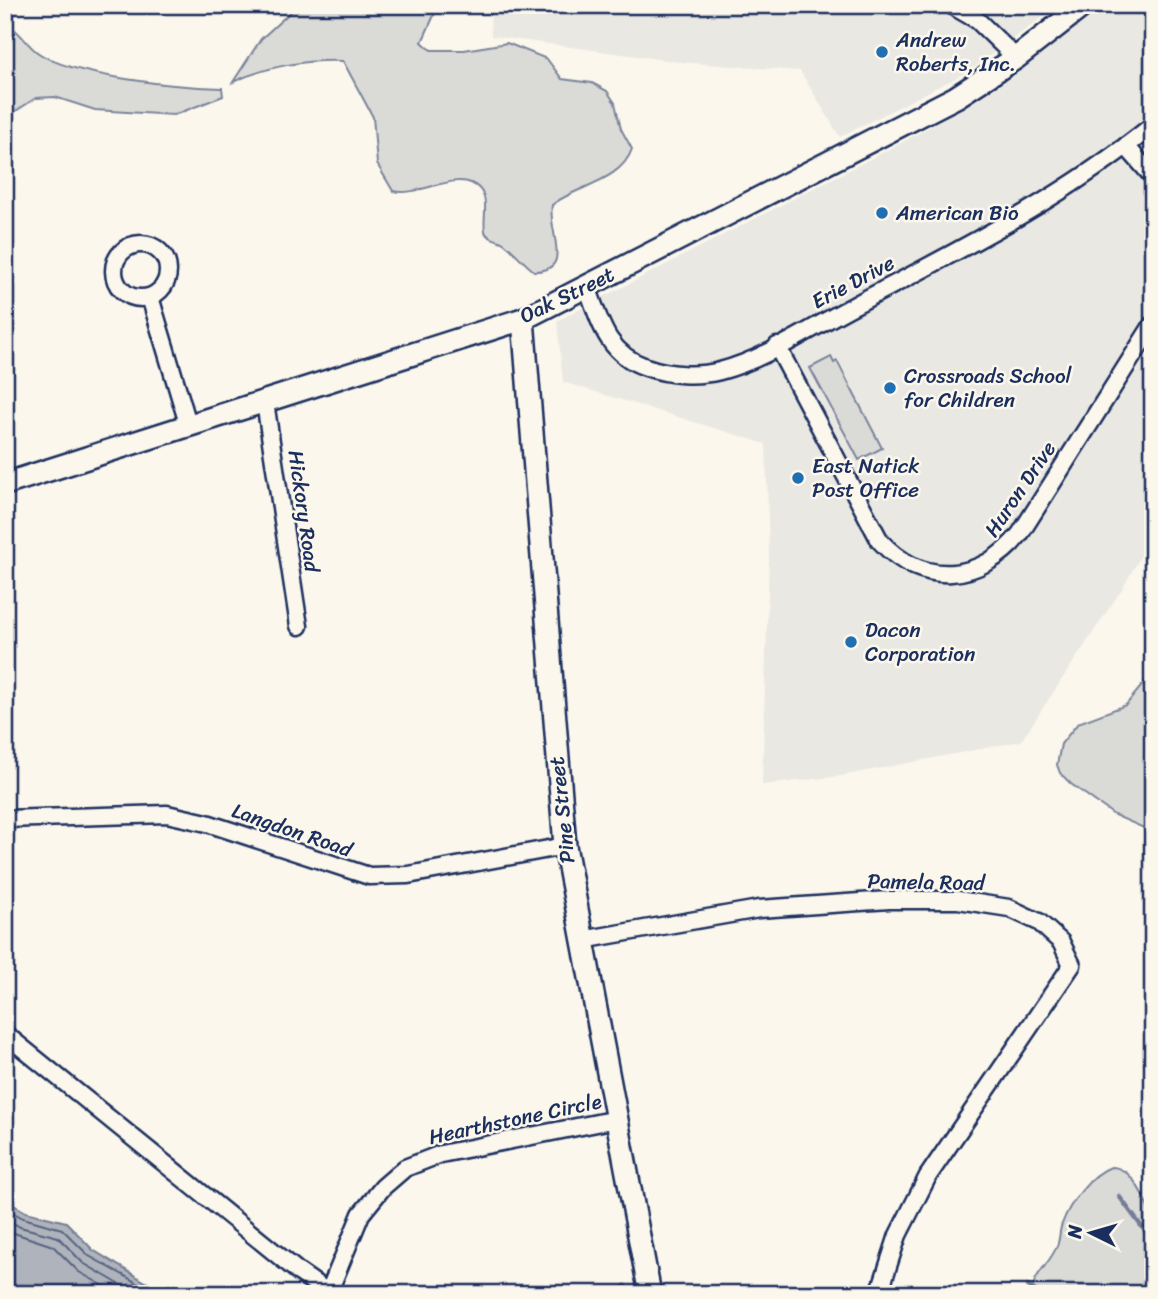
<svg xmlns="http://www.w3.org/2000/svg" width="1158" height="1299" font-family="Sriracha,sans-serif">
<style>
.built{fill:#eae8e2}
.green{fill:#dadad7;stroke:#7a849a;stroke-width:2}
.water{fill:#afb3bb;stroke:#747e96;stroke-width:2}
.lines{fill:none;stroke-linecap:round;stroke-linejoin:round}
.shore{stroke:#566483;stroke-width:2}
.stream{stroke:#747e96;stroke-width:4.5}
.minor-casing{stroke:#1b2f5e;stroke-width:21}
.major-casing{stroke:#1b2f5e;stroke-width:26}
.minor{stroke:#fbf7ec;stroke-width:16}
.major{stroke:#fbf7ec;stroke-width:21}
.poi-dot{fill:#1f6fb2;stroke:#fbf7ec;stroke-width:2.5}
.labels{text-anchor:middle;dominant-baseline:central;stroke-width:5;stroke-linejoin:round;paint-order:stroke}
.poi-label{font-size:21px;fill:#1b2f5e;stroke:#fbf7ec;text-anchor:start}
.street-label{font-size:21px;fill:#1b2f5e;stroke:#fbf7ec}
</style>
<rect width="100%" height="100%" fill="#fbf7ec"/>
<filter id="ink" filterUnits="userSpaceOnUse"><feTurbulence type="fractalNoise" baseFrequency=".0143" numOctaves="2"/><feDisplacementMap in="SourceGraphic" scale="14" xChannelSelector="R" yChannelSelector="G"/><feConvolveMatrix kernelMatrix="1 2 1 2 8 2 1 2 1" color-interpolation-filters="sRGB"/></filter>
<g filter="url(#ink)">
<g class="built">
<path d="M490 5H1059L969 71 840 137 800 71 680 62 491 36Z"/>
<path d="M1102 5H1153V535L1122 589 1021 741 841 776 762 785 769 557 766 444 563 382 557 321 901 143 982 97 1025 68Z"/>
</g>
<g class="green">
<path d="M298 5H434L435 13 422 42 431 50H464L507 43 547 59 562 79 592 83 607 91 615 103 621 129 632 149C621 182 575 186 552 205 547 231 575 271 534 271 522 262 514 250 502 242 496 239 486 238 485 231 482 214 493 193 471 183 451 174 417 197 393 191L377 164 373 117 343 61C307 59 265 67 233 82L261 39Z"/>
<path d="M5 24C20 30 25 43 37 52 71 77 179 87 222 88L223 96 174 115 95 110 55 97 36 98 5 118Z"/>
<path d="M831 357 834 363 837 361 882 448 859 460 810 368Z"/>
<path d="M1153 672V832L1114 815 1071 784 1060 773 1057 765 1061 744 1078 723 1126 705Z"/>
<path d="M1111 1167C1133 1167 1145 1199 1152 1218 1157 1230 1153 1278 1153 1294H1031C1033 1274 1050 1264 1057 1246 1060 1239 1059 1231 1062 1224 1069 1204 1091 1174 1111 1167Z"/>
</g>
<path class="water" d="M5 1200 26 1212 66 1222 93 1250 165 1294 5 1292Z"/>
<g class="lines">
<g class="shore">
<path d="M5 1208 23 1218 62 1229 89 1256 134 1281 150 1294"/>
<path d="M5 1218 20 1227 58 1237 83 1263 136 1294"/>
<path d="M5 1230 53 1246 79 1272 118 1294"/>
</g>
<g class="stream">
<path d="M1119 1196 1153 1242"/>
<path d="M1028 1286 1040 1294"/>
<path d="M614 1294 625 1286"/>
</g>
<defs>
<g id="minor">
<path d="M951 5 977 20 1016 58"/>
<path d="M1126 146 1153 177"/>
<circle cx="141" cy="271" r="27"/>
<path d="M587 286C600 322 607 354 646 367 669 375 696 377 720 371 766 359 811 328 853 306 959 250 1059 201 1153 125"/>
<path d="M150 297 189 427"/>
<path d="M777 346 880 541C923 588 981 582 1020 534L1153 324"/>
<path d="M265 402 299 626"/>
<path d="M5 819 167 814 207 823 369 876 408 875 565 846"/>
<path d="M582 940 759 909 889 900H958L1009 908 1039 922 1061 942 1072 965 928 1176 898 1235 879 1294"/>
<path d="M5 1034 300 1273 329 1293"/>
<path d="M328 1294 361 1214 383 1187 405 1168 441 1154 617 1119"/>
</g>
<g id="major">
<path d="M523 319 565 846 650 1294"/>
<path d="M5 484 523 319 956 97 1016 58 1084 5"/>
</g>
</defs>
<use href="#minor" class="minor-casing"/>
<use href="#major" class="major-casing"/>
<use href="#minor" class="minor"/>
<use href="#major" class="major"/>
</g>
</g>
<g class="poi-dot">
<circle cx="882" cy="52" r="7"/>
<circle cx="882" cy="213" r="7"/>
<circle cx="890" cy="388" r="7"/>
<circle cx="798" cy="478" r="7"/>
<circle cx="851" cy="642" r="7"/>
</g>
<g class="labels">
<g class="poi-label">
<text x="896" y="40">Andrew<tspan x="896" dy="24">Roberts, Inc.</tspan></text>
<text x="896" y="213">American Bio</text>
<text x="904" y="376">Crossroads School<tspan x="904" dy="24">for Children</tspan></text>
<text x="812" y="466">East Natick<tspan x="812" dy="24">Post Office</tspan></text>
<text x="865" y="630">Dacon<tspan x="865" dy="24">Corporation</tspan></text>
</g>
<g class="street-label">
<text transform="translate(853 282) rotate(-28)">Erie Drive</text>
<text transform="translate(567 295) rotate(-26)">Oak Street</text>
<text transform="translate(1020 489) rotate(-56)">Huron Drive</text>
<text transform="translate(304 511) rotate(82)">Hickory Road</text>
<text transform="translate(562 810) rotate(-96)">Pine Street</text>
<text transform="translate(292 830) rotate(19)">Langdon Road</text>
<text transform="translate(926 882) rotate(1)">Pamela Road</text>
<text transform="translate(515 1119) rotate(-12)">Hearthstone Circle</text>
</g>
</g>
<rect width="1158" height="1299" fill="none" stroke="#fbf7ec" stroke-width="28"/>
<rect x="14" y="14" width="1130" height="1271" fill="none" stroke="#1b2f5e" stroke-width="2.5" filter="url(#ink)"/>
<g transform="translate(1091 1233) rotate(275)" stroke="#fbf7ec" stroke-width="5" paint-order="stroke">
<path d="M0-5L12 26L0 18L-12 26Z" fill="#1b2f5e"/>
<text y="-10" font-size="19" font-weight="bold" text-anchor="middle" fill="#1b2f5e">N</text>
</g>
</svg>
